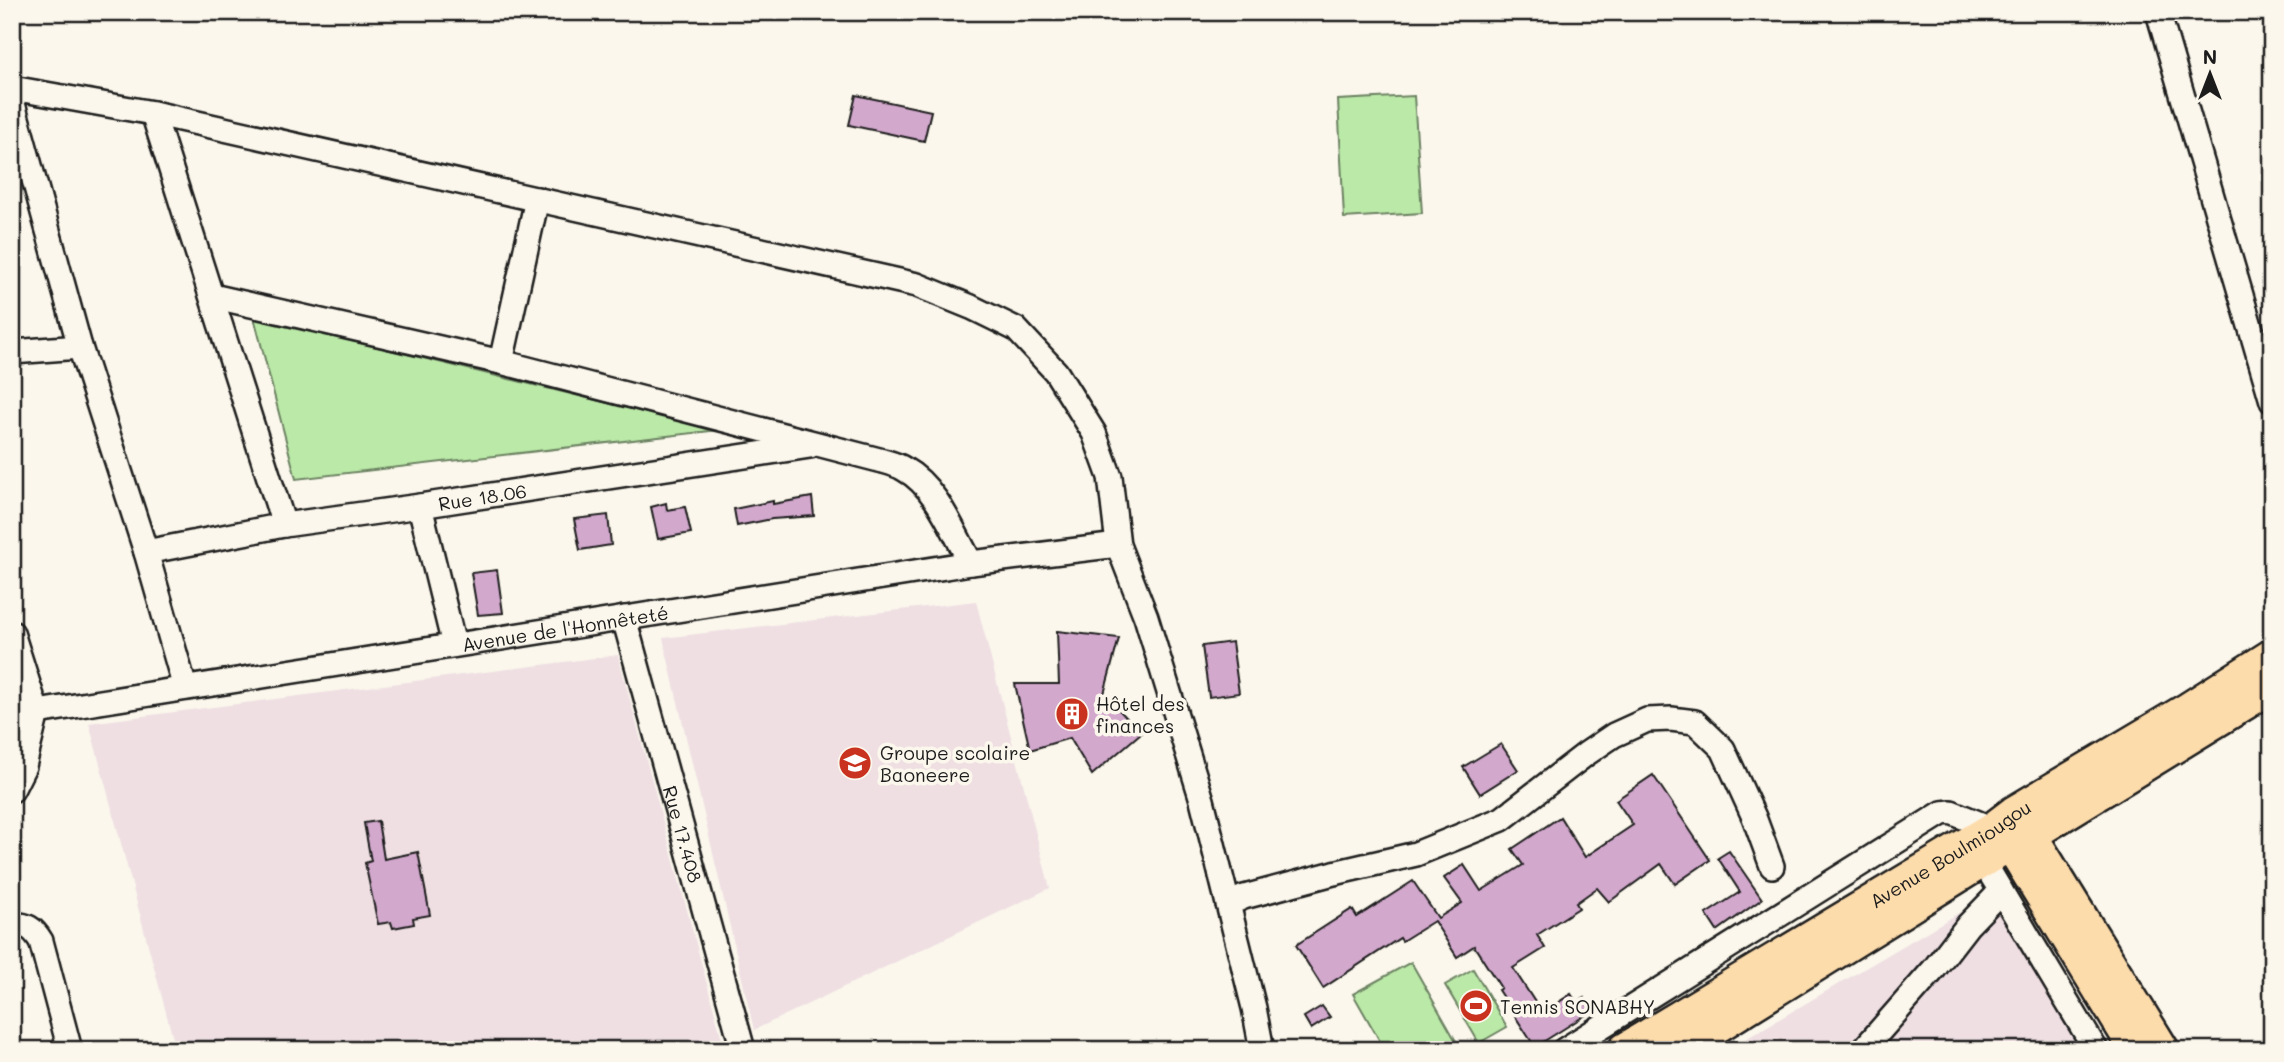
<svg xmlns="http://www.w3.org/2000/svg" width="2284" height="1062" font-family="Mali,sans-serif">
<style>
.built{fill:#efdfe3}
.green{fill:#bbe9a8;stroke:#6c8262;stroke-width:2}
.building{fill:#d2a8cd;stroke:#1c1c1c;stroke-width:2}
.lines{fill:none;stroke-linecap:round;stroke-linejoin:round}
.minor-casing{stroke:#1c1c1c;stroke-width:28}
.major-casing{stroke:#1c1c1c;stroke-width:35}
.highway-casing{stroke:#1c1c1c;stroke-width:38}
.minor{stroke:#fbf7ec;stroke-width:23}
.major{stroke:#fddcac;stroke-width:30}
.highway{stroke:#fddcac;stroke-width:33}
.labels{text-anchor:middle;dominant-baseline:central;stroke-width:7;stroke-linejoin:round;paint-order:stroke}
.street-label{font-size:19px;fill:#1c1c1c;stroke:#fbf7ec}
.poi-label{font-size:19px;fill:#1c1c1c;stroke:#fbf7ec;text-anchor:start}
</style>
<rect width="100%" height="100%" fill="#fbf7ec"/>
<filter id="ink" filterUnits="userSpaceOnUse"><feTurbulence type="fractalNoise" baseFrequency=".0143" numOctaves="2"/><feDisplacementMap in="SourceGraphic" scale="14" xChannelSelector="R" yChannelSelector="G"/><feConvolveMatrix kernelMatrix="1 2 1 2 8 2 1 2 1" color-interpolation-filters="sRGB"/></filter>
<g filter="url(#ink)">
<g class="built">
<path d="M976 601 1050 888 754 1030 663 638Z"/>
<path d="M618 655 725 1050H176L89 723Z"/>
<path d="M1989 895 2083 1050H1727Z"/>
</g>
<g class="green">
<path d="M1414 96 1422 213 1344 218 1338 100Z"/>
<path d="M254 317 719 430 296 479Z"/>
<path d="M1411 962 1461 1050H1385L1353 994Z"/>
<path d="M1473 969 1507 1027 1479 1043 1445 985Z"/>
</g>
<g class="building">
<path d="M856 95 931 111 924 141 849 125Z"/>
<path d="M812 497 814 516 772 519 737 526 734 509 773 501V504Z"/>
<path d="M666 503 667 510 685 507 691 533 658 539 651 507Z"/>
<path d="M608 515 611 545 580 550 574 519Z"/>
<path d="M497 570 503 613 478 615 471 573Z"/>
<path d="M1057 631 1119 638 1104 694 1141 733 1092 775 1070 738 1030 750 1015 684H1059Z"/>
<path d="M1232 642 1239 693 1209 697 1202 646Z"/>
<path d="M1501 744 1518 770 1480 794 1463 767Z"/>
<path d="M1653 775 1710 860 1675 884 1661 864 1609 902 1597 888 1576 903 1579 908 1537 935 1545 948 1513 968 1542 1013 1571 994 1577 1003 1584 998 1592 1011 1535 1047 1498 990 1501 988 1474 946 1457 957 1434 921 1402 941 1400 938 1323 988 1296 945 1352 909 1357 917 1413 881 1438 918 1462 903 1444 878 1464 865 1481 891 1523 865 1512 849 1560 817 1585 857 1633 825 1616 800Z"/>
<path d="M378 821 384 859 418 852 430 915 413 918 414 924 393 928 391 922 378 924 365 863 371 861 364 823Z"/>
<path d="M1729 851 1762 899 1717 931 1706 914 1740 892 1718 858Z"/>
<path d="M1322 1006 1330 1017 1311 1029 1304 1017Z"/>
</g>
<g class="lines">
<defs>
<g id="minor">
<path d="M2158 12 2272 401"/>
<path d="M12 88 153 113 917 285 971 307 1016 329 1056 372 1094 433 1110 477 1118 545 1146 617 1202 800 1254 1008 1262 1050"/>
<path d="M12 100 80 347 146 552 185 688"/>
<path d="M153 113 284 525"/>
<path d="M212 296 501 362 883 461C890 463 898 465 904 469 937 487 953 532 971 563"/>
<path d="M12 352 80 347"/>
<path d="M501 362 537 199"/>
<path d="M420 506 454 645"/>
<path id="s1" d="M146 552 284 525 420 506 810 446"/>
<path id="s2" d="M624 618 743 1050"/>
<path d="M12 633 37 712 24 766 12 790"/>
<path id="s3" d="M12 716 971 563 1118 545"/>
<path d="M1983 861 2096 1050"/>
<path d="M1228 904 1244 897 1334 873 1416 854 1502 819 1586 754 1614 735 1647 720 1671 719 1695 722 1723 749 1754 817 1772 866"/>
<path d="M12 925C27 924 33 928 41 941L70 1050"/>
<path d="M1564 1050 1942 813 1951 812 1993 829"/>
<path d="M1863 1050 1934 969 1968 925 2001 891"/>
</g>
<g id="major">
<path d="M2017 816 2031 834 2164 1050"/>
<path d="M1993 829 2009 844 2135 1050"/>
</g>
<g id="highway">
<path id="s4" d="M1625 1050 1993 829 2014 813 2189 709 2272 656"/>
<path d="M1678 1050 2009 844 2031 834 2272 686"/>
</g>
</defs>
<use href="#minor" class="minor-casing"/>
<use href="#major" class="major-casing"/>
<use href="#highway" class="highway-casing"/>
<use href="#minor" class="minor"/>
<use href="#major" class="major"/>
<use href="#highway" class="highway"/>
</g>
</g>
<defs>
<symbol id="building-disc" viewBox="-11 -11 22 22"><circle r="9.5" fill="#c8321e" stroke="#fbf7ec"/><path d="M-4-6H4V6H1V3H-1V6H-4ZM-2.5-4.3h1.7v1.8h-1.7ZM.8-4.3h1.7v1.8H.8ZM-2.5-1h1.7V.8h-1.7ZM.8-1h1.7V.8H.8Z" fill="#fff"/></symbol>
<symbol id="school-disc" viewBox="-11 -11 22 22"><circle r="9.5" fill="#c8321e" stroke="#fbf7ec"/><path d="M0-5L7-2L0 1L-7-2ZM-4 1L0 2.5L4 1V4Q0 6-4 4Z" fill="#fff"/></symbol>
<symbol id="stadium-disc" viewBox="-11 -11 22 22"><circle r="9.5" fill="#c8321e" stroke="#fbf7ec"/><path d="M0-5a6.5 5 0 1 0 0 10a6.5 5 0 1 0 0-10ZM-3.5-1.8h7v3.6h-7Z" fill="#fff"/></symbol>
</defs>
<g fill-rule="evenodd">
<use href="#building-disc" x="1053" y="695" width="38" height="38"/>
<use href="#school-disc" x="836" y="744" width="38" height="38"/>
<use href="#stadium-disc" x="1457" y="987" width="38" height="38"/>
</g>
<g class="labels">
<g class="street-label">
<text stroke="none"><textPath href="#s1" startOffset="341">Rue 18.06</textPath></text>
<text stroke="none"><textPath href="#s3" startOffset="560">Avenue de l'Honnêteté</textPath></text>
<text stroke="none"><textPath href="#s2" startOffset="224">Rue 17.408</textPath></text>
<text stroke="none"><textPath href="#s4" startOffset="380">Avenue Boulmiougou</textPath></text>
</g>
<g class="poi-label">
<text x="1096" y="703">Hôtel des<tspan x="1096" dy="22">finances</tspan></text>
<text x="880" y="752">Groupe scolaire<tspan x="880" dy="22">Baoneere</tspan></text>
<text x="1500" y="1006">Tennis SONABHY</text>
</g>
</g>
<rect width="2284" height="1062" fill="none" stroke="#fbf7ec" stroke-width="42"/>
<rect x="21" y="21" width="2242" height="1020" fill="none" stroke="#1c1c1c" stroke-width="2.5" filter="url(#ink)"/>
<g transform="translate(2210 74)" stroke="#fbf7ec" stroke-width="5" paint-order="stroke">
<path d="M0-5L12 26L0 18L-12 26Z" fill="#1c1c1c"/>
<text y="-10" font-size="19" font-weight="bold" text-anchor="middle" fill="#1c1c1c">N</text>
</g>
</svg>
